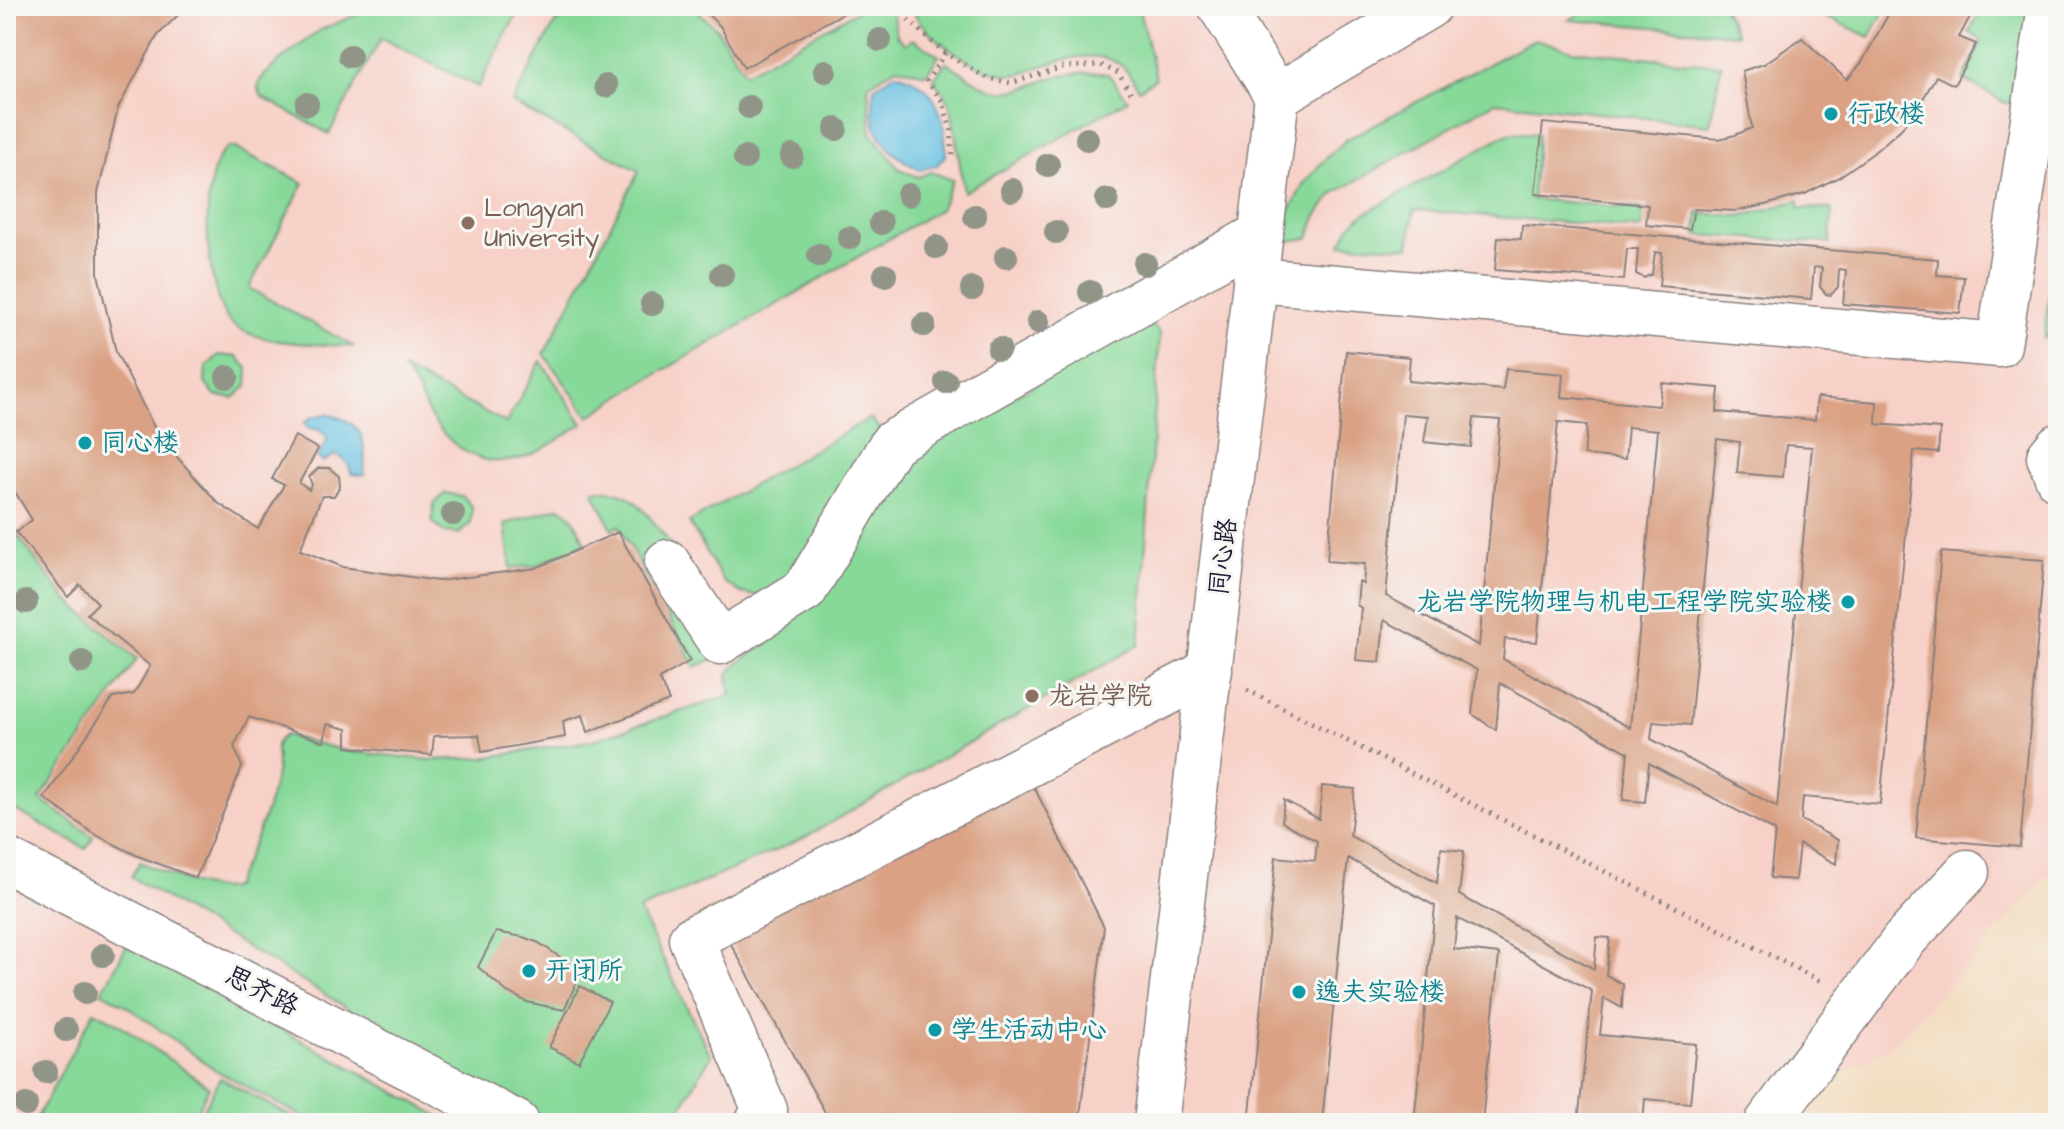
<svg xmlns="http://www.w3.org/2000/svg" width="2064" height="1129" font-family="'Architects Daughter','LXGW WenKai TC',sans-serif">
<style>
.built{fill:#f7d1c7}
.green{fill:#87d99a;stroke:#547e6a;stroke-width:2}
.water{fill:#64c0e2;stroke:#43718e;stroke-width:2}
.building{fill:#daa184;fill-rule:evenodd}
.lines{fill:none;stroke-linecap:round;stroke-linejoin:round}
.minor-casing{stroke:#8a807e;stroke-width:47}
.path{stroke:#8a807e;stroke-width:5;stroke-dasharray:2 6;stroke-linecap:butt}
.minor{stroke:#fff;stroke-width:44}
.tree{fill:#919588}
.culture-dot{fill:#0f9aa8;stroke:#f6f6f2;stroke-width:3}
.education-dot{fill:#8d6e63;stroke:#f6f6f2;stroke-width:3}
.labels{text-anchor:middle;dominant-baseline:central;stroke-width:6;stroke-linejoin:round;paint-order:stroke}
.culture-label{font-size:26px;fill:#0d838f;stroke:#f6f6f2;text-anchor:start}
.education-label{font-size:26px;fill:#785e54;stroke:#f6f6f2;text-anchor:start}
.street-label{font-size:26px;fill:#22223b;stroke:#f6f6f2}
</style>
<rect width="100%" height="100%" fill="#f6f6f2"/>
<filter id="ink" filterUnits="userSpaceOnUse"><feTurbulence type="fractalNoise" baseFrequency=".0125" numOctaves="2"/><feDisplacementMap in="SourceGraphic" scale="16" xChannelSelector="R" yChannelSelector="G"/><feConvolveMatrix kernelMatrix="1 2 1 2 8 2 1 2 1" color-interpolation-filters="sRGB"/></filter>
<filter id="wash" filterUnits="userSpaceOnUse"><feTurbulence type="fractalNoise" baseFrequency=".006" numOctaves="4" result="noise"/><feDisplacementMap in="SourceGraphic" scale="32" xChannelSelector="R" yChannelSelector="G"/><feGaussianBlur stdDeviation="1.8" result="paint"/><feColorMatrix in="noise" values="0 0 0 0 0 0 0 0 0 0 0 0 0 0 0 0 0 1.4 0 .05"/><feComposite in="paint" operator="in"/></filter>
<g filter="url(#wash)">
<rect width="100%" height="100%" fill="#f3dec2"/>
<path class="built" d="M6 6H2058V415L2025 453 2058 528V864L1897 1042 1823 1083 1795 1123H6Z"/>
<g class="green">
<path d="M378 6H506L519 10 478 87 381 38 329 134 262 97 258 88 260 80 277 63 320 30Z"/>
<path d="M590 6H692L717 29 745 73 866 6H891L897 35 905 44 913 39 939 56 926 74 897 67 868 85 871 133 899 169 918 177 931 172 953 180 940 209 625 393 589 417 544 354 639 171 512 103 555 23Z"/>
<path d="M920 6H1138L1156 78 1139 89C1135 83 1130 74 1125 69 1105 48 1066 58 1042 66 1033 69 1022 75 1013 75 981 75 932 41 915 15Z"/>
<path d="M1592 6H1722L1737 34 1569 20Z"/>
<path d="M1818 6H1887L1870 37 1815 12Z"/>
<path d="M1983 6H2038L2015 105 2004 102 1963 79 1982 41 1969 32Z"/>
<path d="M1535 39 1572 50 1721 65 1710 125 1495 102 1333 194 1316 217 1309 238 1273 243 1304 183 1323 161 1347 139Z"/>
<path d="M946 62C963 72 982 90 1002 91 1018 93 1037 83 1052 78 1070 73 1089 71 1108 74L1128 100 964 192 952 112 946 96 933 80Z"/>
<path d="M1513 133 1538 134 1532 199 1643 209 1642 229 1414 210 1409 247 1341 244 1350 226 1361 216 1503 136Z"/>
<path d="M229 147 235 148 304 183 249 288 355 347C321 343 256 347 230 322 205 297 196 165 229 147Z"/>
<path d="M1799 200V208L1832 209 1830 243 1696 235 1698 213 1738 216 1758 212Z"/>
<path d="M2058 216V324L2044 338Z"/>
<path d="M1144 325 1155 327 1160 333 1139 645 802 839 639 910 711 1056 672 1123H536L131 877 140 862C165 872 206 895 233 887 248 855 265 822 273 787 275 780 277 770 277 762 277 749 271 745 285 735L346 751 431 760 482 758 590 741 731 695 728 675 738 663 770 641 824 588 908 454Z"/>
<path d="M219 355 237 357 248 368 247 386 234 398 215 396 205 383 206 367Z"/>
<path d="M541 361 583 424C567 433 552 445 535 453 494 472 460 457 434 422 426 411 422 400 417 389 413 382 407 375 402 369L506 423Z"/>
<path d="M870 418 888 439 794 580 758 596 741 593 724 582 689 522Z"/>
<path d="M593 490C606 490 618 491 629 497 639 503 648 515 655 524 686 562 712 606 738 648L695 667 619 526 612 529Z"/>
<path d="M445 493 462 496 472 507 471 523 459 534 444 532 432 521 434 504Z"/>
<path d="M559 507C574 513 579 530 585 543L536 566 511 568 505 524Z"/>
<path d="M6 521 65 598 137 659 40 799 93 837 86 849 6 805Z"/>
<path d="M127 945 452 1123H314L217 1071 124 1004 102 992Z"/>
<path d="M94 1011 116 1022 209 1087 191 1123H34Z"/>
<path d="M220 1078 303 1123H196Z"/>
</g>
<g class="water">
<path d="M896 73C938 84 945 117 946 155L937 165 920 170C899 159 880 145 874 120 872 110 874 98 874 88Z"/>
<path d="M326 414C365 422 366 439 364 475L351 474C349 463 345 459 335 455L323 462 317 457 326 444 327 436 317 429 308 428 304 423 312 417Z"/>
</g>
<g id="blocks">
<g class="building">
<path d="M19 6H187L158 35 118 108 98 193V274L116 352 159 437 218 503 258 529 284 485 272 479 295 436 318 449 299 483 309 490 312 485 309 477 318 468H329L339 476 340 486 334 496H322L300 550 343 567 438 581 536 568 618 532 690 661 659 679 669 701 588 732 583 715 563 721 565 737 482 752 479 735 434 736 432 755 347 747V729L327 724 324 742 249 717 234 746 242 767 196 878 138 856 94 834 44 798 113 698 134 694 150 666 87 614 98 603 80 585 68 597 16 532 32 520 6 477V31Z"/>
<path d="M699 6H856L744 68 720 26Z"/>
<path d="M1893 6H1976L1959 37 1976 44 1954 85 1936 76 1919 106 1901 129 1872 154 1839 177 1805 194 1765 205 1737 211 1694 209 1690 229 1646 225 1648 205 1535 194 1543 123 1719 139 1735 135 1752 128 1742 71 1764 64 1802 38 1847 80 1862 62Z"/>
<path d="M1522 225 1938 259 1937 275 1964 277 1960 313 1843 304 1846 270 1839 269 1838 287 1831 295 1826 294 1820 287 1822 268 1814 267 1811 299 1659 286 1662 253 1655 252 1652 274 1644 278 1636 274 1638 249H1627L1624 280 1495 270 1498 237 1521 239Z"/>
<path d="M1346 351 1410 357 1408 381 1503 390 1506 369 1563 374 1561 397 1659 406 1662 383 1719 388 1717 412 1815 420 1817 397 1877 402 1876 424 1940 429 1938 453 1914 451 1880 804 1803 797 1801 820 1838 840 1836 864 1799 844 1795 880 1770 878 1775 831 1649 763 1645 802 1623 800 1628 752 1500 683 1496 730 1472 714 1477 670 1384 620 1380 662 1356 660 1361 608 1357 605 1359 582 1363 584 1365 564 1327 561ZM1403 414 1428 416 1424 442 1471 447 1474 418 1500 420 1479 646 1386 596ZM1558 422 1587 425 1584 455 1625 459 1628 427 1658 430 1630 728 1503 659 1505 639 1537 642ZM1717 439 1740 442 1737 473 1783 477 1786 445 1812 447 1777 807 1651 739 1653 722 1690 725Z"/>
<path d="M1941 552 2044 560 2020 847 1916 838Z"/>
<path d="M1030 779 1104 927 1079 1123H831L727 937Z"/>
<path d="M1322 786 1355 789 1350 836 1437 883 1441 848 1464 851 1459 895 1594 969 1597 937 1610 938 1606 975 1623 984 1622 1008 1604 998 1600 1035 1696 1044 1690 1103 1645 1099 1643 1123H1578L1592 991 1457 918 1454 949 1499 954 1482 1123H1414L1435 906 1348 858 1322 1123H1249L1276 857 1315 861 1317 841 1282 822 1284 800 1319 819Z"/>
<path d="M496 932 523 937 539 943 567 962 580 975 564 1010 527 1002 507 992 478 967Z"/>
<path d="M580 986 610 1002 579 1062 549 1047Z"/>
</g>
</g>
</g>
<g filter="url(#ink)">
<use href="#blocks" fill-opacity="0" stroke="#8a807e" stroke-width="2"/>
<g class="lines">
<defs>
<g id="minor">
<path d="M1277 96 1429 6"/>
<path d="M1256 280 1999 345 2050 6"/>
<path d="M2058 446 2049 457 2058 479"/>
<path d="M667 562 720 642 805 590 892 443 1261 234"/>
<path d="M6 860 517 1123"/>
<path d="M757 1123 765 1110 691 939 1210 671"/>
<path d="M1156 1123 1277 96 1220 6"/>
<path d="M1767 1123 1904 940 1967 872"/>
</g>
</defs>
<use href="#minor" class="minor-casing"/>
<g class="path">
<path d="M912 6 906 18 945 53 987 78 1011 83 1063 67 1101 65 1118 73 1133 96"/>
<path d="M945 53 927 81 943 102 951 130 953 161"/>
<path d="M1247 690 1823 982"/>
</g>
<use href="#minor" class="minor"/>
</g>
<g class="tree">
<circle cx="880" cy="40" r="12"/>
<circle cx="350" cy="56" r="12"/>
<circle cx="825" cy="71" r="12"/>
<circle cx="606" cy="86" r="12"/>
<circle cx="307" cy="104" r="12"/>
<circle cx="749" cy="107" r="12"/>
<circle cx="836" cy="129" r="12"/>
<circle cx="1087" cy="139" r="12"/>
<circle cx="792" cy="156" r="12"/>
<circle cx="745" cy="158" r="12"/>
<circle cx="1048" cy="165" r="12"/>
<circle cx="1012" cy="190" r="12"/>
<circle cx="908" cy="195" r="12"/>
<circle cx="1107" cy="200" r="12"/>
<circle cx="975" cy="216" r="12"/>
<circle cx="881" cy="223" r="12"/>
<circle cx="1056" cy="232" r="12"/>
<circle cx="849" cy="238" r="12"/>
<circle cx="936" cy="247" r="12"/>
<circle cx="819" cy="255" r="12"/>
<circle cx="1006" cy="257" r="12"/>
<circle cx="1145" cy="264" r="12"/>
<circle cx="722" cy="275" r="12"/>
<circle cx="885" cy="275" r="12"/>
<circle cx="972" cy="289" r="12"/>
<circle cx="1090" cy="292" r="12"/>
<circle cx="652" cy="304" r="12"/>
<circle cx="1038" cy="322" r="12"/>
<circle cx="924" cy="325" r="12"/>
<circle cx="999" cy="349" r="12"/>
<circle cx="227" cy="377" r="12"/>
<circle cx="946" cy="382" r="12"/>
<circle cx="453" cy="514" r="12"/>
<circle cx="26" cy="602" r="12"/>
<circle cx="82" cy="662" r="12"/>
<circle cx="103" cy="955" r="12"/>
<circle cx="85" cy="993" r="12"/>
<circle cx="66" cy="1030" r="12"/>
<circle cx="46" cy="1072" r="12"/>
<circle cx="26" cy="1105" r="12"/>
</g>
</g>
<g class="culture-dot">
<circle cx="1831" cy="114" r="8"/>
<circle cx="85" cy="443" r="8"/>
<circle cx="1848" cy="602" r="8"/>
<circle cx="529" cy="971" r="8"/>
<circle cx="1299" cy="992" r="8"/>
<circle cx="935" cy="1030" r="8"/>
</g>
<g class="education-dot">
<circle cx="468" cy="223" r="8"/>
<circle cx="1032" cy="696" r="8"/>
</g>
<g class="labels">
<g class="culture-label">
<text x="1847" y="114">行政楼</text>
<text x="101" y="443">同心楼</text>
<text x="1832" y="602" text-anchor="end">龙岩学院物理与机电工程学院实验楼</text>
<text x="545" y="971">开闭所</text>
<text x="1315" y="992">逸夫实验楼</text>
<text x="951" y="1030">学生活动中心</text>
</g>
<g class="education-label">
<text x="484" y="208">Longyan<tspan x="484" dy="30">University</tspan></text>
<text x="1048" y="696">龙岩学院</text>
</g>
<g class="street-label">
<text transform="translate(1223 557) rotate(-83)">同心路</text>
<text transform="translate(262 991) rotate(27)">思齐路</text>
</g>
</g>
<rect width="2064" height="1129" fill="none" stroke="#f6f6f2" stroke-width="32"/>
</svg>
